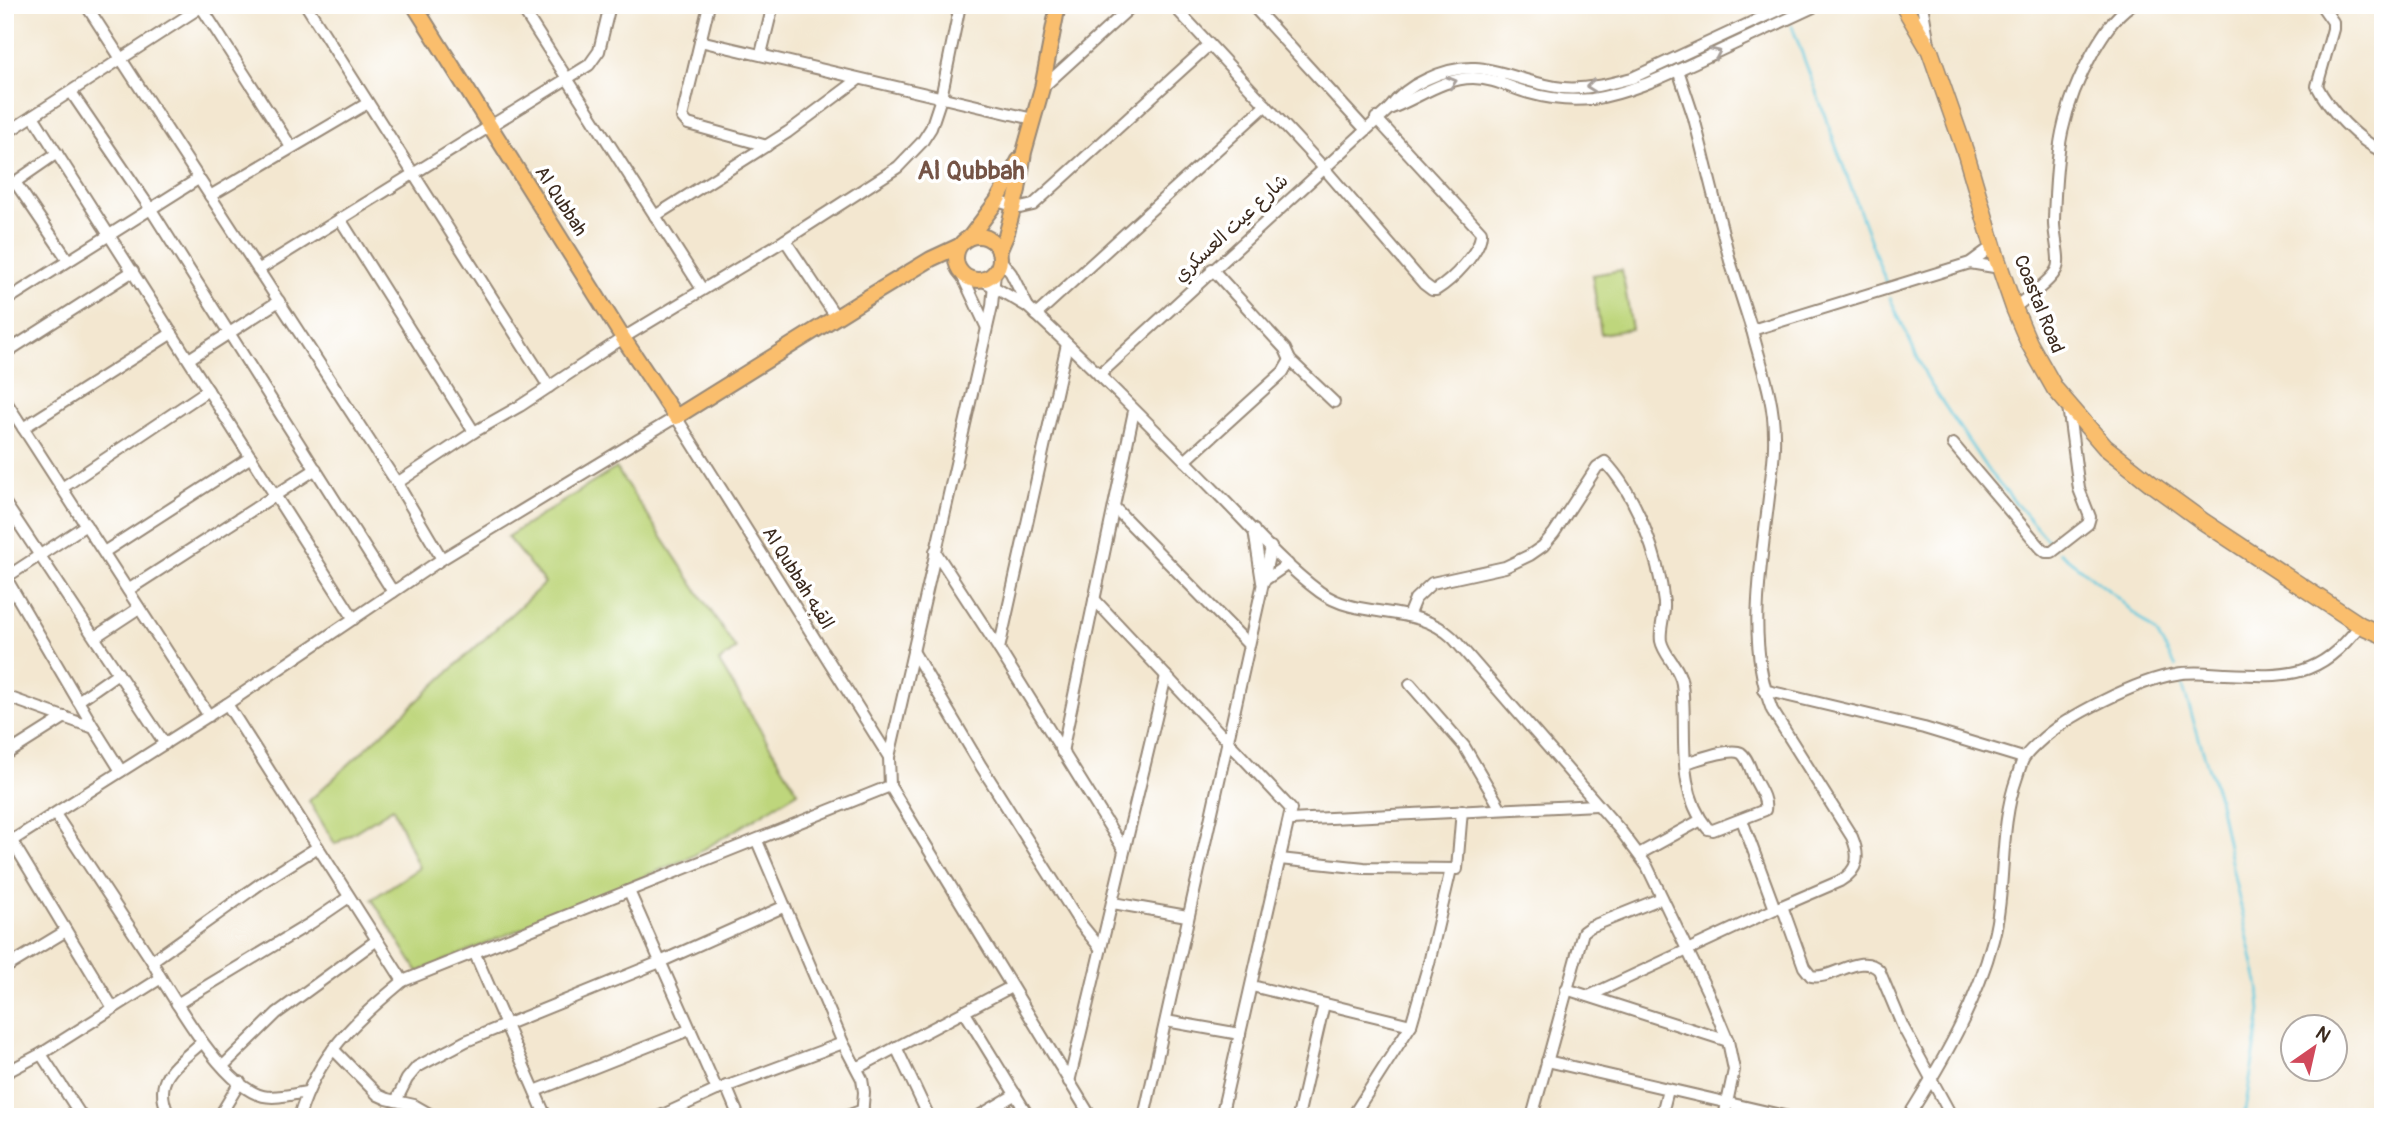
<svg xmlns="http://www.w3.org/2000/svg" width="2388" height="1122" font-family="Pangolin,'Playpen Sans Arabic',sans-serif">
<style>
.green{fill:#bed67b;stroke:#7c804c;stroke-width:2}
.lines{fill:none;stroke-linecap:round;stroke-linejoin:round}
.stream{stroke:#61c8dd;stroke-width:2.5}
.minor-casing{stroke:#978877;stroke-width:14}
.major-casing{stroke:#978877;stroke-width:18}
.highway-casing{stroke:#978877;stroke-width:19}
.minor{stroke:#fff;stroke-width:10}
.major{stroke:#fabe6d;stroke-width:14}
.highway{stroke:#fabe6d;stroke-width:16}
.oneway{stroke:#a79f9a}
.labels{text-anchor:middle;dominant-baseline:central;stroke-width:7;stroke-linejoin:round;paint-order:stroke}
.street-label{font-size:19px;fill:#3b2a1e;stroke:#fff}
.district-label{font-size:26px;font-weight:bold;fill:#755446;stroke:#fff}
</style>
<rect width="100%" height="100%" fill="#fff"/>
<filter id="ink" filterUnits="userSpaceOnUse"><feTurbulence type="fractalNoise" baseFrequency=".0143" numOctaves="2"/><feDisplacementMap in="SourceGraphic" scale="14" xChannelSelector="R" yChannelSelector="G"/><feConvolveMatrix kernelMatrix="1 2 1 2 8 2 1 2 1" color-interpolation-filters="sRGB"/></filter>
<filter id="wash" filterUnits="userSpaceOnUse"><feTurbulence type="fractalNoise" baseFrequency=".00686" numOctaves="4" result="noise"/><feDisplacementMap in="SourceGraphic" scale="28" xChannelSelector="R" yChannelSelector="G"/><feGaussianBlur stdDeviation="1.57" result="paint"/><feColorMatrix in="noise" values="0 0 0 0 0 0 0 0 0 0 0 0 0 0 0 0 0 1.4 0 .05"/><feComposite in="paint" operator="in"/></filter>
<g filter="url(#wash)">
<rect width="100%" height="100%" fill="#f3e7d0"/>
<g class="green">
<path d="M1622 270 1632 329 1601 334 1592 275Z"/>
<path d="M616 468 736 649 719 662 798 792 691 857 418 972 372 899 419 868 393 808 335 844 309 801 545 583 507 537Z"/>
</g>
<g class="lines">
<g class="stream">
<path d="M1792 26 1886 283"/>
<path d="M1890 298 1929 382 1989 472 2054 548"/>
<path d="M2059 552 2112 593 2157 634 2176 667"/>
<path d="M2182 684 2218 798 2235 881 2259 987 2261 1011 2244 1117"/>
</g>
</g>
</g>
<g filter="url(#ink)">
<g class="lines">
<defs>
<g id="minor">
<path d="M86 5 397 483 442 559"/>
<path d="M200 5 291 147"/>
<path d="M306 5 549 387"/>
<path d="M520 5 702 289"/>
<path d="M709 5 682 117 688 124 767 146"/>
<path d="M1173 5 1323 167 1424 284 1432 290H1436C1451 281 1482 251 1481 232L1376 118"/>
<path d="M1252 5 1365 129"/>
<path d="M1922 5 1929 44"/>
<path d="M2321 5 2333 22V29L2317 86C2329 110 2358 140 2383 152"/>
<path d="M526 14 541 5"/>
<path d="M700 41 1033 119"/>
<path d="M761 54 773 5"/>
<path d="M1678 70 1694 118 1730 261 1752 330"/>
<path d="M1042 88 1133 5"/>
<path d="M71 92 150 208 393 592"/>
<path d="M1389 109C1417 99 1443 78 1473 78 1493 78 1511 88 1529 93 1550 99 1572 101 1592 99 1631 93 1667 75 1702 59 1741 41 1779 23 1818 5"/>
<path d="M33 116 354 619"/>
<path d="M5 134 204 5"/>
<path d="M15 182 68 260"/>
<path d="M5 189 57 153"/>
<path d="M210 196 368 103"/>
<path d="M997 201 1020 208 1033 205 1209 45"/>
<path d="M655 216 788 132 859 79"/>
<path d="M340 219 474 432"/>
<path d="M785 240 836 317"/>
<path d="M1000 259 1011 273 1028 307"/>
<path d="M1970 263 2000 268"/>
<path d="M1212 269 1285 349 1290 360 1334 402"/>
<path d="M258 270 589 65 599 51 610 5"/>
<path d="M995 272 992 306 889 757 890 786 1091 1117"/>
<path d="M961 273 986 326"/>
<path d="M982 280 1028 307C1093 367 1155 430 1217 493 1250 526 1282 564 1320 592 1360 621 1415 602 1453 638L1621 831 1647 866 1708 993 1728 1041 1734 1070 1724 1117"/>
<path d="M5 301 198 179"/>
<path d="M2014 308C2025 299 2053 280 2057 268 2061 258 2053 233 2054 220 2056 153 2060 110 2094 50 2104 33 2114 17 2131 5"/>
<path d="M1036 315 1266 105"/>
<path d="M5 353 133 271"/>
<path d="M189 359 279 301"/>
<path d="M1099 375 1389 109C1399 95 1411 86 1427 79 1483 52 1508 82 1563 88 1586 90 1609 84 1632 78L1789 5"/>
<path d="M5 400 209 716"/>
<path d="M23 428 172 333"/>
<path d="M1953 444 2041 548 2046 552H2052L2088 524 2090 517 2079 489 2068 406"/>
<path d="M1185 461 1283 372 1290 360"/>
<path d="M397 483 474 432 520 406 623 338 785 240 898 167 922 142 931 128 941 98 960 5"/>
<path d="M62 488 208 390"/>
<path d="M5 503 165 744"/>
<path d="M1114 507 1248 644"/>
<path d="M1254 530 1262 582 1288 564"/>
<path d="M935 551 999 649 1124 850"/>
<path d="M104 552 251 457"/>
<path d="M5 578 86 525"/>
<path d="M6 578 94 728"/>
<path d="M128 590 316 469"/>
<path d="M1094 599 1291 809 1221 1117"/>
<path d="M1408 616 1415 599 1432 583 1505 567 1530 555 1543 546 1554 533 1597 467 1605 462C1637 495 1659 558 1664 603 1665 616 1659 629 1661 641 1664 656 1680 667 1682 684 1688 731 1674 788 1708 829L1713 830 1765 810C1767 799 1759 788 1754 778 1751 771 1748 758 1741 753 1730 747 1697 760 1685 763"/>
<path d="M95 637 139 608"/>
<path d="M999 649 1067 344"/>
<path d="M913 651 981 766 1080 923 1101 949"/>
<path d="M1410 684 1464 746 1501 809"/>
<path d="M1764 690 1924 728 2023 758"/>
<path d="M5 696 94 728 121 771"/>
<path d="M78 701 118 673"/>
<path d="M227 704 403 981 890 786"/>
<path d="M1062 752 1134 411"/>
<path d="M5 755 65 717"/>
<path d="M1290 820 1597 805"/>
<path d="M1742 820 1775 909"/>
<path d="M12 841 113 1008"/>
<path d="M757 841 843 1043 862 1079 864 1092 862 1117"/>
<path d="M5 845 227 704 442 559 676 417 889 757"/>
<path d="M1639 854 1701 820"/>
<path d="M1280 859 1364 868 1457 869 1462 810"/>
<path d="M629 891 717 1090"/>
<path d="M1113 903 1187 916"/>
<path d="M1782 906 1804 967 1811 976C1832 981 1861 951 1879 970L1903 1027 1952 1117"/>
<path d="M475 954 546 1117"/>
<path d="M152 961 264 881 318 847"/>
<path d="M5 968 66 931"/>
<path d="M161 978C181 1010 225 1087 263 1096 277 1099 293 1094 307 1092"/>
<path d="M1252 986 1411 1025"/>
<path d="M1566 989 1728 1041"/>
<path d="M1589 996 1775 909 1840 881C1859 870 1860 856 1852 837L1772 710C1745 639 1762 562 1770 488 1772 470 1775 453 1774 435 1774 398 1761 366 1752 330L1970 263 1993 246"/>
<path d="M177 1004 311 923 349 897"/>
<path d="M964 1011 1029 1117"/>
<path d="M1166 1021 1240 1034"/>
<path d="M896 1047 929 1117"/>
<path d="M333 1049 378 1095 387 1099 414 1105 435 1117"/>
<path d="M41 1054 82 1117"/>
<path d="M1547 1061 1789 1117"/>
<path d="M223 1066 277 1013 377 940"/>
<path d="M857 1068 1011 987"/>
<path d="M5 1073 41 1054 161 978 152 961 55 814"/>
<path d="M1069 1082C1102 947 1133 811 1166 676"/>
<path d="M726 1086 739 1117"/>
<path d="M535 1091 689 1030"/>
<path d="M396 1101 407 1079 417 1067 466 1041 660 962 783 907"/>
<path d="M170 1117C150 1079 176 1066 201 1043"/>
<path d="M219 1117 240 1082"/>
<path d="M299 1117C318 1054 354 1022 403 981"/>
<path d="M658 1117 717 1090 843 1043"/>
<path d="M844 1117 863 1110"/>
<path d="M977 1117 1016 1094"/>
<path d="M1144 1117 1271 547"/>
<path d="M1298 1117 1324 1004"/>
<path d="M1352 1117 1411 1025 1429 963 1451 869"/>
<path d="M1532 1117 1583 932 1590 927 1662 898"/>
<path d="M1661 1117 1668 1090"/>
<path d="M1908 1117C1943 1061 1976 1005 1993 940 2007 887 1998 830 2017 777 2019 771 2021 763 2024 758 2028 752 2034 747 2039 742 2066 716 2139 680 2176 674 2192 671 2209 673 2224 674 2288 677 2319 679 2360 625"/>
</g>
<g id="major">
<path d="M414 5 623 338 676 417 870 296 931 259 959 246"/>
<circle cx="978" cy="258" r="22"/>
<path d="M970 237 997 201 1019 160"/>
<path d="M999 252 1006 236 1018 190 1024 152 1042 88 1058 5"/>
</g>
<path id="highway" d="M1903 5 1930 51 1966 154 1996 256 2014 308 2029 343 2055 389 2105 447 2153 485 2204 522 2360 625 2383 635"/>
</defs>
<use href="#minor" class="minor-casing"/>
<use href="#major" class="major-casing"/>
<use href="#highway" class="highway-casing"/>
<use href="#minor" class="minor"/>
<use href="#major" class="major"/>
<use href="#highway" class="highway"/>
</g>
<defs><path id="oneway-chevron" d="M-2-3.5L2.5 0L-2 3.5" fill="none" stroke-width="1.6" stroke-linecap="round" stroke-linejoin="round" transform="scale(1.75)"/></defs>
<g class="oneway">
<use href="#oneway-chevron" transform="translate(1716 53) rotate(-25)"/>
<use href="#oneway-chevron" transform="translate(1452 82) rotate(-16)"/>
<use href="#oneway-chevron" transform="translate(1591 86) rotate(174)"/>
</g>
</g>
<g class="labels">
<g class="street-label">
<text transform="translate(561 201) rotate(57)">Al Qubbah</text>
<text transform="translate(1231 228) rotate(-43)">شارع عيت العسكري</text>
<text transform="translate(2039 304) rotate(68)">Coastal Road</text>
<text transform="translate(798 578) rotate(58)">Al Qubbah القبه</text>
</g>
<g class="district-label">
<text x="971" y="171">Al Qubbah</text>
</g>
</g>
<rect width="2388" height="1122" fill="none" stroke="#fff" stroke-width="28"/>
<g transform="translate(2314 1048) rotate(34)"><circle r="33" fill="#ffffff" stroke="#b1aaa5" stroke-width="2"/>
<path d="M0-5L12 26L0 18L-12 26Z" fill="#d1495b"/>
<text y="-10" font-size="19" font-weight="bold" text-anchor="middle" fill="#3b2a1e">N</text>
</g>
</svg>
